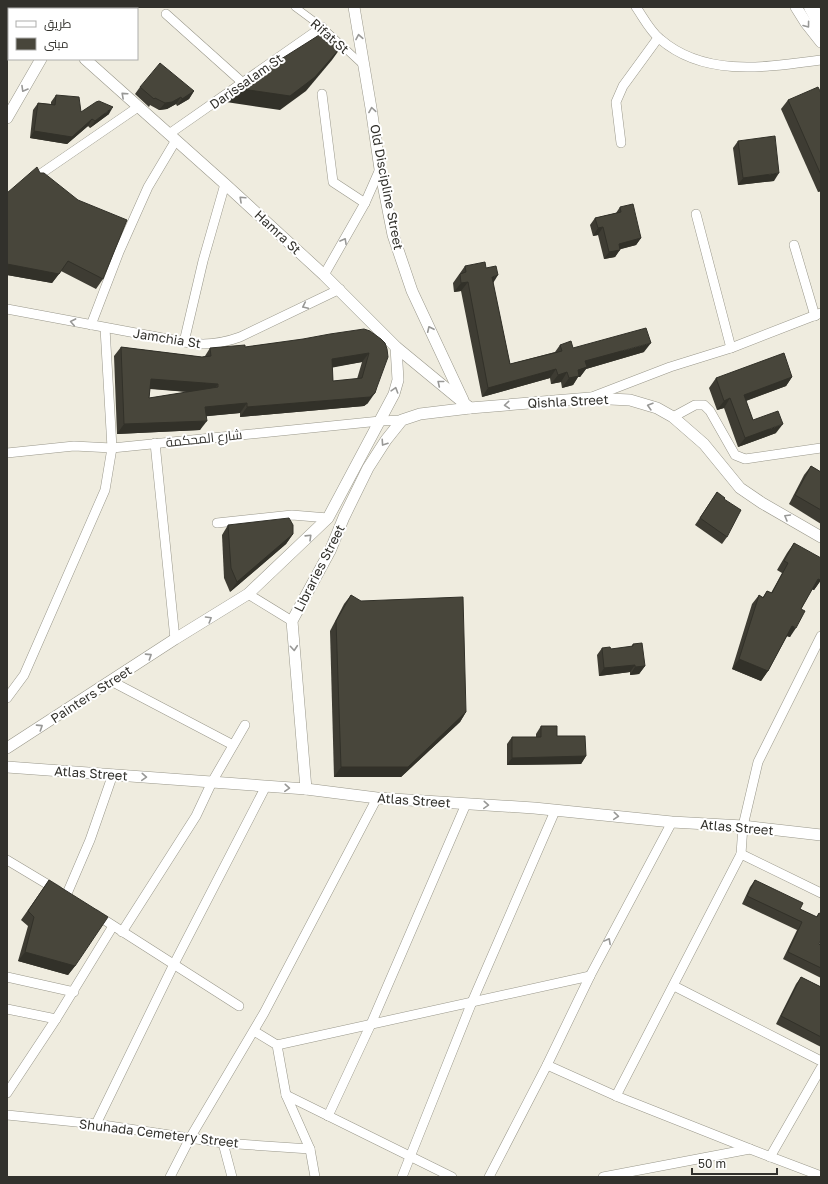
<svg xmlns="http://www.w3.org/2000/svg" width="828" height="1184" font-family="'Golos Text',Cairo,sans-serif">
<style>
.lines{fill:none;stroke-linecap:round;stroke-linejoin:round}
.pedestrian-casing{stroke:#99978a;stroke-width:8}
.minor-casing{stroke:#99978a;stroke-width:10}
.tertiary-casing{stroke:#99978a;stroke-width:12}
.primary-casing{stroke:#99978a;stroke-width:16}
.pedestrian{stroke:#fff;stroke-width:7}
.minor{stroke:#fff;stroke-width:9}
.tertiary{stroke:#fff;stroke-width:11}
.primary{stroke:#fff;stroke-width:14}
.wall{fill:#3e3c33;fill-rule:evenodd}
.shaded-wall{fill:#323129}
.building{fill:#48463b;stroke:#323129;fill-rule:evenodd}
.oneway{stroke:#989896}
.labels{text-anchor:middle;dominant-baseline:central;stroke-width:4;stroke-linejoin:round;paint-order:stroke}
.street-label{font-size:13px;fill:#32312c;stroke:#fff}
</style>
<rect width="100%" height="100%" fill="#efecdf"/>
<g class="lines">
<defs>
<path id="pedestrian" d="M295 7 322 27 364 66"/>
<g id="minor">
<path d="M17 7 20 9"/>
<path d="M636 7C643 17 650 31 660 39 705 78 767 67 821 60"/>
<path d="M166 14 243 83"/>
<path d="M322 94 333 182 365 203"/>
<path d="M169 134 322 27"/>
<path d="M621 143 616 102 623 86 658 38"/>
<path d="M36 177 138 107"/>
<path d="M696 214 731 348"/>
<path d="M794 245 815 316"/>
<path d="M324 275 365 203 380 169"/>
<path d="M7 309 184 342C204 346 221 344 240 337L340 289"/>
<path d="M91 325 119 252 148 187 176 140"/>
<path d="M184 342 203 261 225 184"/>
<path d="M592 397 670 367 731 348 821 313"/>
<path d="M673 417 695 405H704L710 411 735 455 745 459 821 448"/>
<path d="M155 443 175 639"/>
<path d="M7 453 74 446 112 448 380 421 402 420"/>
<path d="M217 523 292 515 328 518"/>
<path d="M248 594 292 621"/>
<path d="M111 681 233 745"/>
<path d="M7 698 24 675 105 490 112 448 105 328"/>
<path d="M741 854 821 893"/>
<path d="M7 860 57 890"/>
<path d="M66 896 90 840 113 774"/>
<path d="M95 914 239 1006"/>
<path d="M122 932 196 816 212 782 245 725"/>
<path d="M7 977 74 992"/>
<path d="M674 986 821 1061"/>
<path d="M7 1009 56 1019"/>
<path d="M254 1031 277 1045 286 1095 310 1149 315 1177"/>
<path d="M277 1045 590 976"/>
<path d="M547 1065 616 1096 750 1149"/>
<path d="M7 1093 56 1019 113 926"/>
<path d="M286 1095 452 1177"/>
<path d="M616 1096 741 854 743 826 758 762 821 636"/>
<path d="M7 1115 96 1124 223 1143 310 1149"/>
<path d="M328 1116 371 1024 466 804"/>
<path d="M96 1124 174 964 266 786"/>
<path d="M223 1143 232 1177"/>
<path d="M770 1157 821 1068"/>
<path d="M170 1177 190 1138 264 1013 377 798"/>
<path d="M402 1177 472 1002 555 811"/>
<path d="M489 1177 547 1065 590 976 672 822"/>
<path d="M603 1177 750 1149 821 1176"/>
</g>
<g id="tertiary">
<path d="M354 7 371 108 380 169 393 235 412 291 463 400"/>
<path d="M796 7 806 23 821 42"/>
<path d="M73 9 75 7"/>
<path d="M85 59 225 184 324 275 396 347 470 408"/>
<path d="M7 118 41 59"/>
<path d="M7 748 175 639 248 594 328 518 394 394 398 380 396 347"/>
<path d="M7 767 306 789 377 798 534 808 672 822 743 826 821 835"/>
<path d="M306 789 292 621 330 551 344 517 368 468 386 440 402 420 420 414 470 408 590 398 630 400 657 408 673 417 704 444 740 488 762 503 821 537"/>
</g>
<path id="primary" d="M811 7 821 25"/>
</defs>
<use href="#pedestrian" class="pedestrian-casing"/>
<use href="#minor" class="minor-casing"/>
<use href="#tertiary" class="tertiary-casing"/>
<use href="#primary" class="primary-casing"/>
<use href="#pedestrian" class="pedestrian"/>
<use href="#minor" class="minor"/>
<use href="#tertiary" class="tertiary"/>
<use href="#primary" class="primary"/>
</g>
<g class="wall">
<path d="M140 87 194 91 189 99 177 106 176 104 167 109 159 110 150 105 149 107 135 94Z"/>
<path d="M821 93V191L818 192 781 109 788 100Z"/>
<path d="M56 95 81 112 109 114 90 128 88 126 67 144 30 138 33 110 38 103 51 104V102Z"/>
<path d="M738 141 774 181 738 185 733 148Z"/>
<path d="M7 193 103 279 96 289 61 271 52 283 7 275Z"/>
<path d="M620 207 641 238 636 245 620 249 615 257 604 259 598 235 593 236 590 225 595 218 616 213Z"/>
<path d="M465 266 486 268 493 283 510 364 555 352 560 345 573 348 644 352 586 369 580 377H578L573 385 562 388 561 382 551 384 550 378 482 397 461 291 454 292 453 283Z"/>
<path d="M370 331 368 403 364 406 240 417V413L206 416 200 430 117 434 114 356 121 347 202 357 205 356 210 348 245 347ZM362 362 357 379 333 381 332 367ZM150 389 188 392 149 398Z"/>
<path d="M792 377 786 386 746 401 753 420 776 433 738 447 724 408 717 410 709 388 716 378Z"/>
<path d="M811 466 821 472V524L789 504 804 475Z"/>
<path d="M717 492 724 499 727 537 722 544 695 525Z"/>
<path d="M228 525 293 534 286 544 230 592 224 578 222 535Z"/>
<path d="M794 543 821 580 814 590 812 589 801 609 790 637 787 636 768 671 761 681 732 669 752 604 759 595 763 597 767 591 771 593 782 573 777 570 787 553Z"/>
<path d="M351 595 466 712 460 722 401 777H334L330 631 344 604Z"/>
<path d="M633 644 645 666 639 674 630 675V672L599 676 597 655 602 648 611 649 631 647Z"/>
<path d="M541 726 557 736 586 756 581 764 507 765V744L512 737H536V734Z"/>
<path d="M49 880 75 966 68 975 18 961 28 926 21 920Z"/>
<path d="M755 880 800 909 816 917 819 913V944L821 946V978L783 959 797 930 742 904 750 887Z"/>
<path d="M801 977 821 987V1047L776 1024 796 984Z"/>
</g>
<g class="shaded-wall">
<path d="M342 46 332 60 306 91 280 110 226 102 235 88Z"/>
<path d="M194 91 189 99 177 106 182 99Z"/>
<path d="M181 97 176 104 167 109 159 110 165 103Z"/>
<path d="M113 107 109 114 90 128 95 121Z"/>
<path d="M92 119 88 126 67 144 30 138 34 131Z"/>
<path d="M779 173 774 181 738 185 743 178Z"/>
<path d="M821 187V191L818 192Z"/>
<path d="M603 227 598 235 593 236 598 228Z"/>
<path d="M641 238 636 245 614 251 619 244Z"/>
<path d="M620 250 615 257 604 259 609 252Z"/>
<path d="M7 264 59 274 52 283 7 275Z"/>
<path d="M498 275 492 285V277Z"/>
<path d="M468 282 461 291 454 292 461 283Z"/>
<path d="M651 343 644 352 586 369 580 377H578L573 385 562 388 569 378 578 370 585 361Z"/>
<path d="M369 353 362 362 325 369 332 359Z"/>
<path d="M556 369 550 378 482 397 488 388Z"/>
<path d="M567 372 561 382 551 384 558 375Z"/>
<path d="M792 377 786 386 737 404 744 395Z"/>
<path d="M151 379 218 384 211 394 144 388Z"/>
<path d="M375 393 368 403 364 406 240 417 247 407Z"/>
<path d="M730 398 724 408 717 410 724 401Z"/>
<path d="M247 403 240 413 199 417 205 407Z"/>
<path d="M207 421 200 430 117 434 124 424Z"/>
<path d="M783 424 776 433 738 447 745 438Z"/>
<path d="M293 534 286 544 230 592 237 582Z"/>
<path d="M818 579 821 580 814 590 811 589Z"/>
<path d="M792 626 796 628 790 637 786 636Z"/>
<path d="M739 659 768 671 761 681 732 669Z"/>
<path d="M635 665 630 672 599 676 604 668Z"/>
<path d="M645 666 639 674 630 675 635 667Z"/>
<path d="M466 712 460 722 401 777H334L341 767Z"/>
<path d="M586 756 581 764 507 765 512 758Z"/>
<path d="M25 952 75 966 68 975 18 961Z"/>
</g>
<g class="building">
<path d="M324 32 342 46 315 77 290 96 235 88Z"/>
<path d="M160 63 194 91 182 99 181 97 172 102 165 103 155 98 154 99 140 87Z"/>
<path d="M818 87 821 93V175L788 100Z"/>
<path d="M56 95 79 97 81 112 96 102 99 101 113 107 95 121 92 119 72 137 34 131 38 103 55 105Z"/>
<path d="M775 136 779 173 743 178 738 141Z"/>
<path d="M37 167 40 173H44L78 200 127 220 103 279 68 261 59 274 7 264V193Z"/>
<path d="M633 204 641 238 619 244 620 250 609 252 603 227 598 228 595 218 621 212 620 207Z"/>
<path d="M485 262 486 268 496 266 498 275 492 277 510 364 562 351 560 345 571 341 573 348 646 328 651 343 585 361 587 367 578 370 579 376 569 378 567 372 558 375 556 369 488 388 468 282 461 283 460 274 466 272 465 266Z"/>
<path d="M364 329 370 331 381 339 385 343 387 349 388 357 377 387 375 393 370 397 247 407V403L205 407 207 421 124 424 121 347 202 357 211 356 210 348 245 345V347L303 339 330 334ZM369 353 362 378 333 381 332 359ZM151 379 218 384V387L149 398Z"/>
<path d="M784 353 792 377 744 395 753 420 778 411 783 424 745 438 730 398 724 401 716 378Z"/>
<path d="M811 466 821 472V510L795 495Z"/>
<path d="M717 492 725 498 724 499 741 510 727 537 700 518Z"/>
<path d="M289 518 293 525V534L237 582 231 568 228 525Z"/>
<path d="M794 543 821 558V580L818 579 801 609 805 611 796 628 792 626 768 671 739 659 759 595 763 598 767 591 772 593 788 563 784 561Z"/>
<path d="M351 595 361 601 463 597 466 712 408 767H341L336 621Z"/>
<path d="M642 643 645 666 635 667V665L604 668 602 648 610 647 611 649 633 646V644Z"/>
<path d="M541 726H557V736H585L586 756 512 758V737H541Z"/>
<path d="M49 880 108 917 75 966 25 952 34 917 28 911Z"/>
<path d="M755 880 803 903 800 909 817 917 819 913 821 914V940L819 944 821 946V968L788 952 802 922 747 896Z"/>
<path d="M801 977 821 987V1037L781 1016Z"/>
</g>
<defs><path id="oneway-chevron" d="M-2-3.5L2.5 0L-2 3.5" fill="none" stroke-width="1.6" stroke-linecap="round" stroke-linejoin="round"/></defs>
<g class="oneway">
<use href="#oneway-chevron" transform="translate(807 25) rotate(53)"/>
<use href="#oneway-chevron" transform="translate(359 37) rotate(-100)"/>
<use href="#oneway-chevron" transform="translate(24 89) rotate(120)"/>
<use href="#oneway-chevron" transform="translate(124 95) rotate(-138)"/>
<use href="#oneway-chevron" transform="translate(372 110) rotate(-99)"/>
<use href="#oneway-chevron" transform="translate(242 199) rotate(-137)"/>
<use href="#oneway-chevron" transform="translate(344 241) rotate(-61)"/>
<use href="#oneway-chevron" transform="translate(305 306) rotate(155)"/>
<use href="#oneway-chevron" transform="translate(73 322) rotate(-169)"/>
<use href="#oneway-chevron" transform="translate(430 329) rotate(-115)"/>
<use href="#oneway-chevron" transform="translate(440 383) rotate(-141)"/>
<use href="#oneway-chevron" transform="translate(395 390) rotate(-73)"/>
<use href="#oneway-chevron" transform="translate(507 405) rotate(175)"/>
<use href="#oneway-chevron" transform="translate(650 406) rotate(-164)"/>
<use href="#oneway-chevron" transform="translate(384 443) rotate(124)"/>
<use href="#oneway-chevron" transform="translate(787 517) rotate(-150)"/>
<use href="#oneway-chevron" transform="translate(309 537) rotate(-44)"/>
<use href="#oneway-chevron" transform="translate(209 619) rotate(-31)"/>
<use href="#oneway-chevron" transform="translate(294 648) rotate(85)"/>
<use href="#oneway-chevron" transform="translate(149 656) rotate(-33)"/>
<use href="#oneway-chevron" transform="translate(40 727) rotate(-33)"/>
<use href="#oneway-chevron" transform="translate(144 777) rotate(4)"/>
<use href="#oneway-chevron" transform="translate(287 788) rotate(4)"/>
<use href="#oneway-chevron" transform="translate(486 805) rotate(4)"/>
<use href="#oneway-chevron" transform="translate(616 816) rotate(5)"/>
<use href="#oneway-chevron" transform="translate(608 941) rotate(-62)"/>
</g>
<g class="labels">
<g class="street-label">
<text transform="translate(330 36) rotate(41)">Rifat St</text>
<text transform="translate(246 81) rotate(-35)">Darissalam St</text>
<text transform="translate(387 187) rotate(79)">Old Discipline Street</text>
<text transform="translate(278 232) rotate(43)">Hamra St</text>
<text transform="translate(167 338) rotate(9)">Jamchia St</text>
<text transform="translate(568 401) rotate(-3)">Qishla Street</text>
<text transform="translate(204 438) rotate(-6)">شارع المحكمة</text>
<text transform="translate(319 568) rotate(-63)">Libraries Street</text>
<text transform="translate(91 694) rotate(-33)">Painters Street</text>
<text transform="translate(91 773) rotate(4)">Atlas Street</text>
<text transform="translate(414 800) rotate(4)">Atlas Street</text>
<text transform="translate(737 827) rotate(5)">Atlas Street</text>
<text transform="translate(159 1133) rotate(7)">Shuhada Cemetery Street</text>
</g>
</g>
<rect width="828" height="1184" fill="none" stroke="#32312c" stroke-width="16"/>
<rect x="8" y="8" width="130" height="52" fill="#ffffff" stroke="#adadab"/>
<rect x="16" y="21" width="20" height="6" fill="#ffffff" stroke="#adadab"/>
<text x="44" y="28" font-size="12" fill="#32312c">طريق</text>
<rect x="16" y="38" width="20" height="12" fill="#48463b" stroke="#adadab"/>
<text x="44" y="48" font-size="12" fill="#32312c">مبنى</text>
<path d="M692 1168v6h85v-6" fill="none" stroke="#32312c" stroke-width="2"/>
<text x="698" y="1168" font-size="12" fill="#32312c" stroke="#ffffff" stroke-width="3" paint-order="stroke">50 m</text>
</svg>
